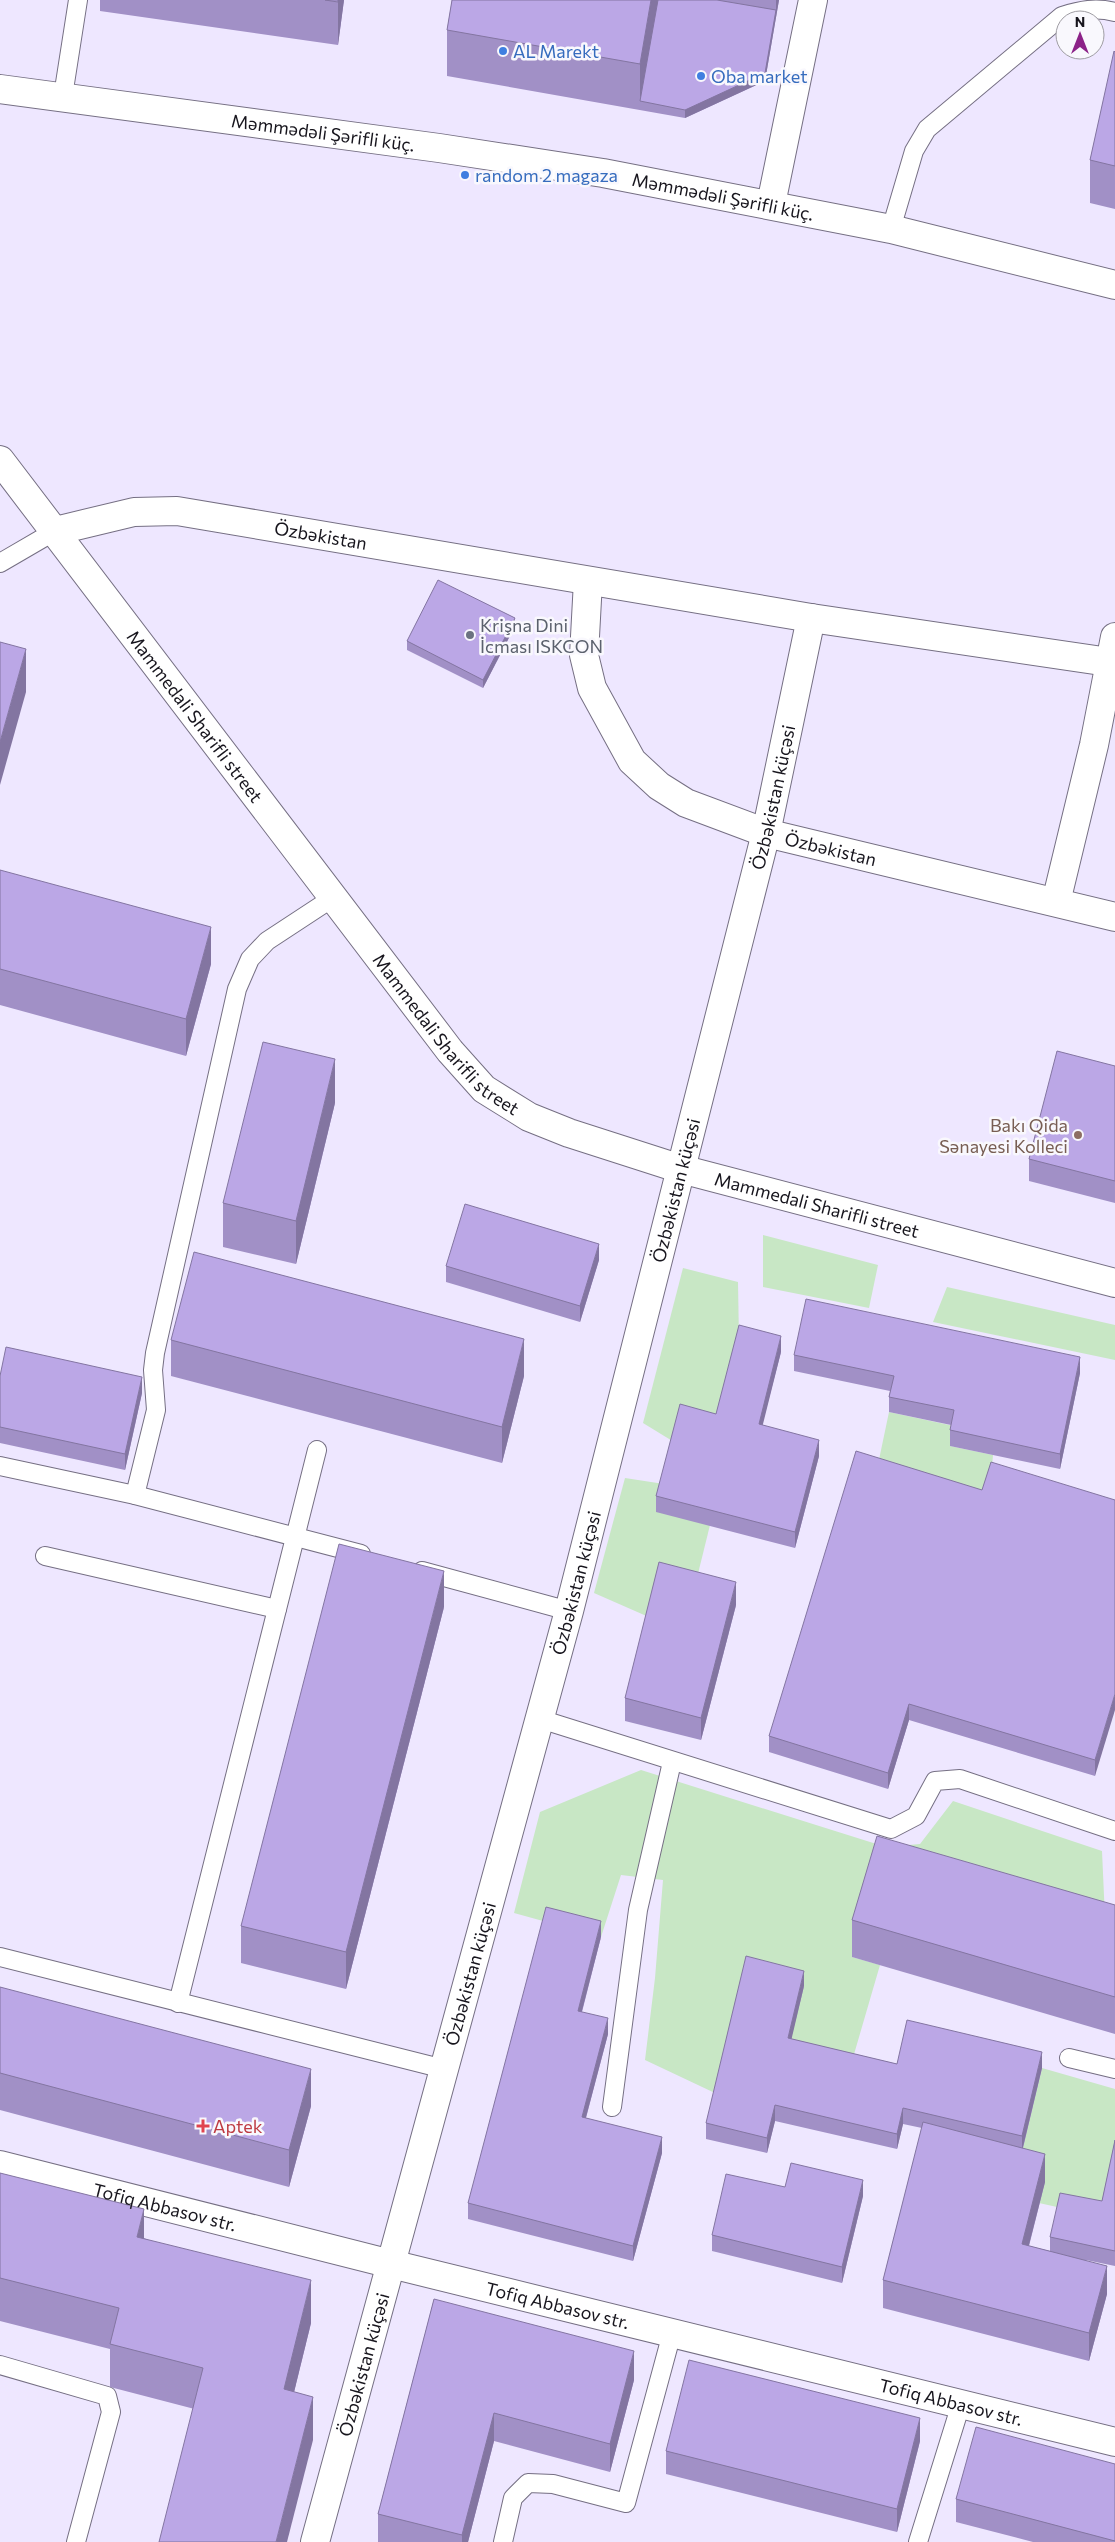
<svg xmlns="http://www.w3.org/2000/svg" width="1115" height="2542" font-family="Commissioner,sans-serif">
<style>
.green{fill:#c8e7c5}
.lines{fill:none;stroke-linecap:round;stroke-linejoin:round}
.service-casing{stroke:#756f83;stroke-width:20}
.minor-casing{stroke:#756f83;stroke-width:30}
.tertiary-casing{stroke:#756f83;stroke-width:30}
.service{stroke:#fff;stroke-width:18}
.minor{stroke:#fff;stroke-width:28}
.tertiary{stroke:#fff;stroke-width:28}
.wall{fill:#a190c6}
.shaded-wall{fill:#8375a1}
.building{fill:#bba7e6;stroke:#8375a1}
.shop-dot{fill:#3f7fe0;stroke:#f9f8fd;stroke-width:2}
.worship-dot{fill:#6b7280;stroke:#f9f8fd;stroke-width:2}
.education-dot{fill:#8d6e63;stroke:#f9f8fd;stroke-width:2}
.health-dot{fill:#e0444e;stroke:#f9f8fd;stroke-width:2}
.labels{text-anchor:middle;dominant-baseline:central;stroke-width:5;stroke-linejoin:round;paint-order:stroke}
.shop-label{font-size:18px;fill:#366cbe;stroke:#f9f8fd;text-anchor:start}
.street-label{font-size:18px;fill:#17151d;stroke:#f9f8fd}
.worship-label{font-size:18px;fill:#5b616d;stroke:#f9f8fd;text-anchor:start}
.education-label{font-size:18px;fill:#785e54;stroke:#f9f8fd;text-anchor:end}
.health-label{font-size:18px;fill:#be3a42;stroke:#f9f8fd;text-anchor:start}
</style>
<rect width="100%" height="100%" fill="#eee7ff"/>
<g class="green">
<path d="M763 1235 878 1265 869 1308 763 1287Z"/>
<path d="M683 1268 738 1282 739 1341 716 1429 674 1442 643 1423Z"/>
<path d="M947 1287 1115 1325V1360L933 1322Z"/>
<path d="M889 1412 954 1426 950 1446 993 1455 991 1478 982 1505 876 1474Z"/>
<path d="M625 1478 664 1484 710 1525 693 1594 651 1618 594 1593Z"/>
<path d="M641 1770 886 1847 920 1844 953 1801 1102 1851 1106 1940 852 1957 880 1965 850 2068 717 2094 645 2060 655 1978 663 1880 621 1875 601 1937 514 1913 540 1812Z"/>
<path d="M1042 2068 1115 2089V2156L1102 2217 1039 2203 1044 2182 1022 2151Z"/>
</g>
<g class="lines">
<defs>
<g id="service">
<path d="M63 96 78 0"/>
<path d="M891 229 914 151 927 129 1062 16C1081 10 1096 7 1115 12"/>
<path d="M0 563 55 531"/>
<path d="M0 1466 135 1495 361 1554"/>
<path d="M135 1495 156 1410 153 1370 155 1353 237 989 250 959 267 941 334 897"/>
<path d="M45 1556 277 1609"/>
<path d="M422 1571 569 1611"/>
<path d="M540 1719 891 1829 916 1816 935 1781 960 1779 1115 1831"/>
<path d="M0 1957 444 2069"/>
<path d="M178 2003 317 1450"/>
<path d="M1069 2058 1115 2069"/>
<path d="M612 2107 638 1910 672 1762"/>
<path d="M0 2365 107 2396 111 2412 76 2542"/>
<path d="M503 2542 513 2498 528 2483 553 2484 626 2503 672 2333"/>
<path d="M918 2542 961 2404"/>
</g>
<g id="minor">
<path id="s1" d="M0 89 439 148 603 173 891 229 1115 285"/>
<path d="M771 204 813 0"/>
<path id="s2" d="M55 531 134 512 177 511 811 618 1115 663"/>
<path id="s3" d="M588 581 584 655 592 688 632 761 659 786 686 803 766 833 1115 917"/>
<path d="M1056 902 1094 745 1115 637"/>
<path id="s4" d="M0 2165 391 2264 1115 2442"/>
<path id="s5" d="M315 2542 569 1611 766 833 811 618"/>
</g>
<g id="tertiary">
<path id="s6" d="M0 460 450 1051 484 1089 529 1117 569 1133 681 1169 1115 1283"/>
</g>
</defs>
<use href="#service" class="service-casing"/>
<use href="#minor" class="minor-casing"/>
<use href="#tertiary" class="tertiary-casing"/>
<use href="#service" class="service"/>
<use href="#minor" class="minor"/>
<use href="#tertiary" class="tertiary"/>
</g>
<g class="wall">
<path d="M100 0H344L338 45 100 11Z"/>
<path d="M452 0H779L765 81 685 118 447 76V30Z"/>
<path d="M1115 52V209L1090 203V160Z"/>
<path d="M515 626 483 688 407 650V641Z"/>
<path d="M0 870 211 964 186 1056 0 1005Z"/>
<path d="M1115 1066V1203L1029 1181V1159Z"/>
<path d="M335 1103 296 1264 223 1247V1203Z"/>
<path d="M599 1260 580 1322 446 1282V1266Z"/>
<path d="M171 1340 524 1376 502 1463 171 1376Z"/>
<path d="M781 1352 762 1425 819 1456 795 1548 656 1512V1496L716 1414Z"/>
<path d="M794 1355 1080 1373 1060 1469 950 1446V1430L951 1425 889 1412V1397L890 1391 794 1371Z"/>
<path d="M0 1376 142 1393 125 1470 0 1443Z"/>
<path d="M982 1490 1115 1500 1095 1776 909 1720 888 1789 769 1752V1736Z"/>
<path d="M736 1605 701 1740 625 1721V1698Z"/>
<path d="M444 1607 346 1989 241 1963V1926Z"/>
<path d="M1115 1905V2034L852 1957V1920Z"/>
<path d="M601 1937 582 2012 608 2034 586 2118 662 2153 633 2261 468 2219V2203Z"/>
<path d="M804 1986 791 2039 897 2064 1042 2068 1023 2148 1045 2182 1029 2246 1050 2251V2237L1102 2201 1115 2140V2266L1086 2260 1107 2294 1089 2361 883 2308V2280L922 2128 903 2124 897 2149 775 2121 767 2153 706 2139V2123Z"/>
<path d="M0 1987 311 2106 289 2187 0 2110Z"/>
<path d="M0 2173 144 2238 311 2323 294 2392 313 2440 110 2387V2349L0 2321Z"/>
<path d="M785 2187 863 2196 842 2283 712 2251V2235Z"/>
<path d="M434 2299 634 2380 610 2472 494 2441 468 2542H378V2514Z"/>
<path d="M920 2441 897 2532 666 2474V2451Z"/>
<path d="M1115 2464V2542H1033L956 2522V2499Z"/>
</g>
<g class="shaded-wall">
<path d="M338 0H344L338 45Z"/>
<path d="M651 0H659L640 101V64Z"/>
<path d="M776 0H779L765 81 685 118V110L776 10Z"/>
<path d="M515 618V626L483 688V680Z"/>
<path d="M26 649V692L0 785V742Z"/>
<path d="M211 927V964L186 1056V1019Z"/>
<path d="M335 1059V1103L296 1264V1221Z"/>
<path d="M599 1244V1260L580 1322V1306Z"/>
<path d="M781 1336V1352L759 1440V1424Z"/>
<path d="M524 1339V1376L502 1463V1427Z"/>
<path d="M1080 1357V1373L1060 1469V1454Z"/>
<path d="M142 1377V1393L125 1470V1454Z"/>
<path d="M819 1440V1456L795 1548V1532Z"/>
<path d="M444 1571V1607L346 1989V1952Z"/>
<path d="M736 1582V1605L701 1740V1718Z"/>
<path d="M1115 1694V1710L1095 1776V1760Z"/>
<path d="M909 1704V1720L888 1789V1773Z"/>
<path d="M601 1921V1937L578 2026V2011Z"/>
<path d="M804 1971V1986L788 2054V2038Z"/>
<path d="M608 2018V2034L582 2132V2117Z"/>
<path d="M1042 2052V2068L1022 2151V2136Z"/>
<path d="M311 2069V2106L289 2187V2150Z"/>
<path d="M775 2105V2121L767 2153V2138Z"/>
<path d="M903 2108V2124L897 2149V2134Z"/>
<path d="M662 2137V2153L633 2261V2246Z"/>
<path d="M1045 2154V2182L1022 2272V2244Z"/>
<path d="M863 2180V2196L842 2283V2267Z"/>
<path d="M144 2209V2252L137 2237Z"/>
<path d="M1107 2266V2294L1089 2361V2333Z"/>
<path d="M311 2280V2323L284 2433V2389Z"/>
<path d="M634 2351V2380L610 2472V2444Z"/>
<path d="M313 2397V2440L287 2542H276Z"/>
<path d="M494 2413V2441L468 2542H462V2535Z"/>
<path d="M920 2418V2441L897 2532V2509Z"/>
</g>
<g class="building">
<path d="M325 0H338V2Z"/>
<path d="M452 0H651L640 64 447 30Z"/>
<path d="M658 0H717L776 10 765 73 685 110 640 101Z"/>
<path d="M1114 51 1115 52V166L1090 160Z"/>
<path d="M438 580 515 618 483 680 407 641Z"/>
<path d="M0 642 26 649 0 742Z"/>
<path d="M0 870 211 927 186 1019 0 969Z"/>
<path d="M263 1042 335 1059 296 1221 223 1203Z"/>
<path d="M1057 1051 1115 1066V1181L1029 1159Z"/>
<path d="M465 1204 599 1244 580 1306 446 1266Z"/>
<path d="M194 1252 524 1339 502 1427 171 1340Z"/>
<path d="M806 1299 1080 1357 1060 1454 950 1430 954 1410 889 1397 894 1376 794 1355Z"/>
<path d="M739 1325 781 1336 759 1424 819 1440 795 1532 656 1496 680 1404 716 1414Z"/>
<path d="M6 1347 142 1377 125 1454 0 1427V1376Z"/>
<path d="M856 1451 982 1490 991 1462 1115 1500V1694L1095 1760 909 1704 888 1773 769 1736Z"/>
<path d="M339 1544 444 1571 346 1952 241 1926Z"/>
<path d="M659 1562 736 1582 701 1718 625 1698Z"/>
<path d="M877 1836 1115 1905V1997L852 1920Z"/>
<path d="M546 1907 601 1921 578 2011 608 2018 582 2117 662 2137 633 2246 468 2203Z"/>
<path d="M746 1956 804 1971 788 2038 897 2064 907 2020 1042 2052 1022 2136 903 2108 897 2134 775 2105 767 2138 706 2123Z"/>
<path d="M0 1987 311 2069 289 2150 0 2073Z"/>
<path d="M923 2122 1045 2154 1022 2244 1107 2266 1089 2333 883 2280Z"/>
<path d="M1115 2140V2251L1050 2237 1060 2193 1102 2201Z"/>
<path d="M791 2163 863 2180 842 2267 712 2235 726 2174 785 2187Z"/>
<path d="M0 2173 144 2209 137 2237 311 2280 284 2389 313 2397 276 2542H159L203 2368 110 2344 119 2308 0 2278Z"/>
<path d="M434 2299 634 2351 610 2444 494 2413 462 2535 378 2514Z"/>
<path d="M689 2360 920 2418 897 2509 666 2451Z"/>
<path d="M976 2427 1115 2464V2541L956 2499Z"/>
</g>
<g class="shop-dot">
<circle cx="503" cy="51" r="5"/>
<circle cx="701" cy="76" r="5"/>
<circle cx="465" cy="175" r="5"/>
</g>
<circle class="worship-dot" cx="470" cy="635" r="5"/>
<circle class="education-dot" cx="1078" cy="1135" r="5"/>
<path class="health-dot" d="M200.5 2118.5h5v5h5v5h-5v5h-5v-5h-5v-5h5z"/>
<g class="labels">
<g class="shop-label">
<text x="513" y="51">AL Marekt</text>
<text x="711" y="76">Oba market</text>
<text x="475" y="175">random 2 magaza</text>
</g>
<g class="street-label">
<text stroke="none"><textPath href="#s1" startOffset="326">Məmmədəli Şərifli küç.</textPath></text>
<text stroke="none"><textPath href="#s1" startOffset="731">Məmmədəli Şərifli küç.</textPath></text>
<text stroke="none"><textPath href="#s2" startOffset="270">Özbəkistan</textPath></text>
<text stroke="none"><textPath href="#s6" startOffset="322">Mammedali Sharifli street</textPath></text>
<text stroke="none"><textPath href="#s5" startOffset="1804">Özbəkistan küçəsi</textPath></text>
<text stroke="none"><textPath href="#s3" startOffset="412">Özbəkistan</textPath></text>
<text stroke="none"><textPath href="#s6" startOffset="728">Mammedali Sharifli street</textPath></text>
<text stroke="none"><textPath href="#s5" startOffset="1399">Özbəkistan küçəsi</textPath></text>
<text stroke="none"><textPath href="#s6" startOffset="1148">Mammedali Sharifli street</textPath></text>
<text stroke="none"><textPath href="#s5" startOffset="994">Özbəkistan küçəsi</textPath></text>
<text stroke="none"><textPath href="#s5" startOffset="589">Özbəkistan küçəsi</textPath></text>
<text stroke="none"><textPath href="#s4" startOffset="170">Tofiq Abbasov str.</textPath></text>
<text stroke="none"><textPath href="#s4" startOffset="575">Tofiq Abbasov str.</textPath></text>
<text stroke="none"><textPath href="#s5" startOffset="184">Özbəkistan küçəsi</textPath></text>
<text stroke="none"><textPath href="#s4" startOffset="980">Tofiq Abbasov str.</textPath></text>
</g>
<g class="worship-label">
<text x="480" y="625">Krişna Dini<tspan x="480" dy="21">İcması ISKCON</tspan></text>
</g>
<g class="education-label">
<text x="1068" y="1125">Bakı Qida<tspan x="1068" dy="21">Sənayesi Kolleci</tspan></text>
</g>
<g class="health-label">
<text x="213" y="2126">Aptek</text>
</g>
</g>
<g transform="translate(1080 35)"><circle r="24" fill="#f9f8fd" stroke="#9f9da3"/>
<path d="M0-4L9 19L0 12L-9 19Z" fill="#8c2288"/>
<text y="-8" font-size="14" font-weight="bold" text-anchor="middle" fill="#17151d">N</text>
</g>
</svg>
